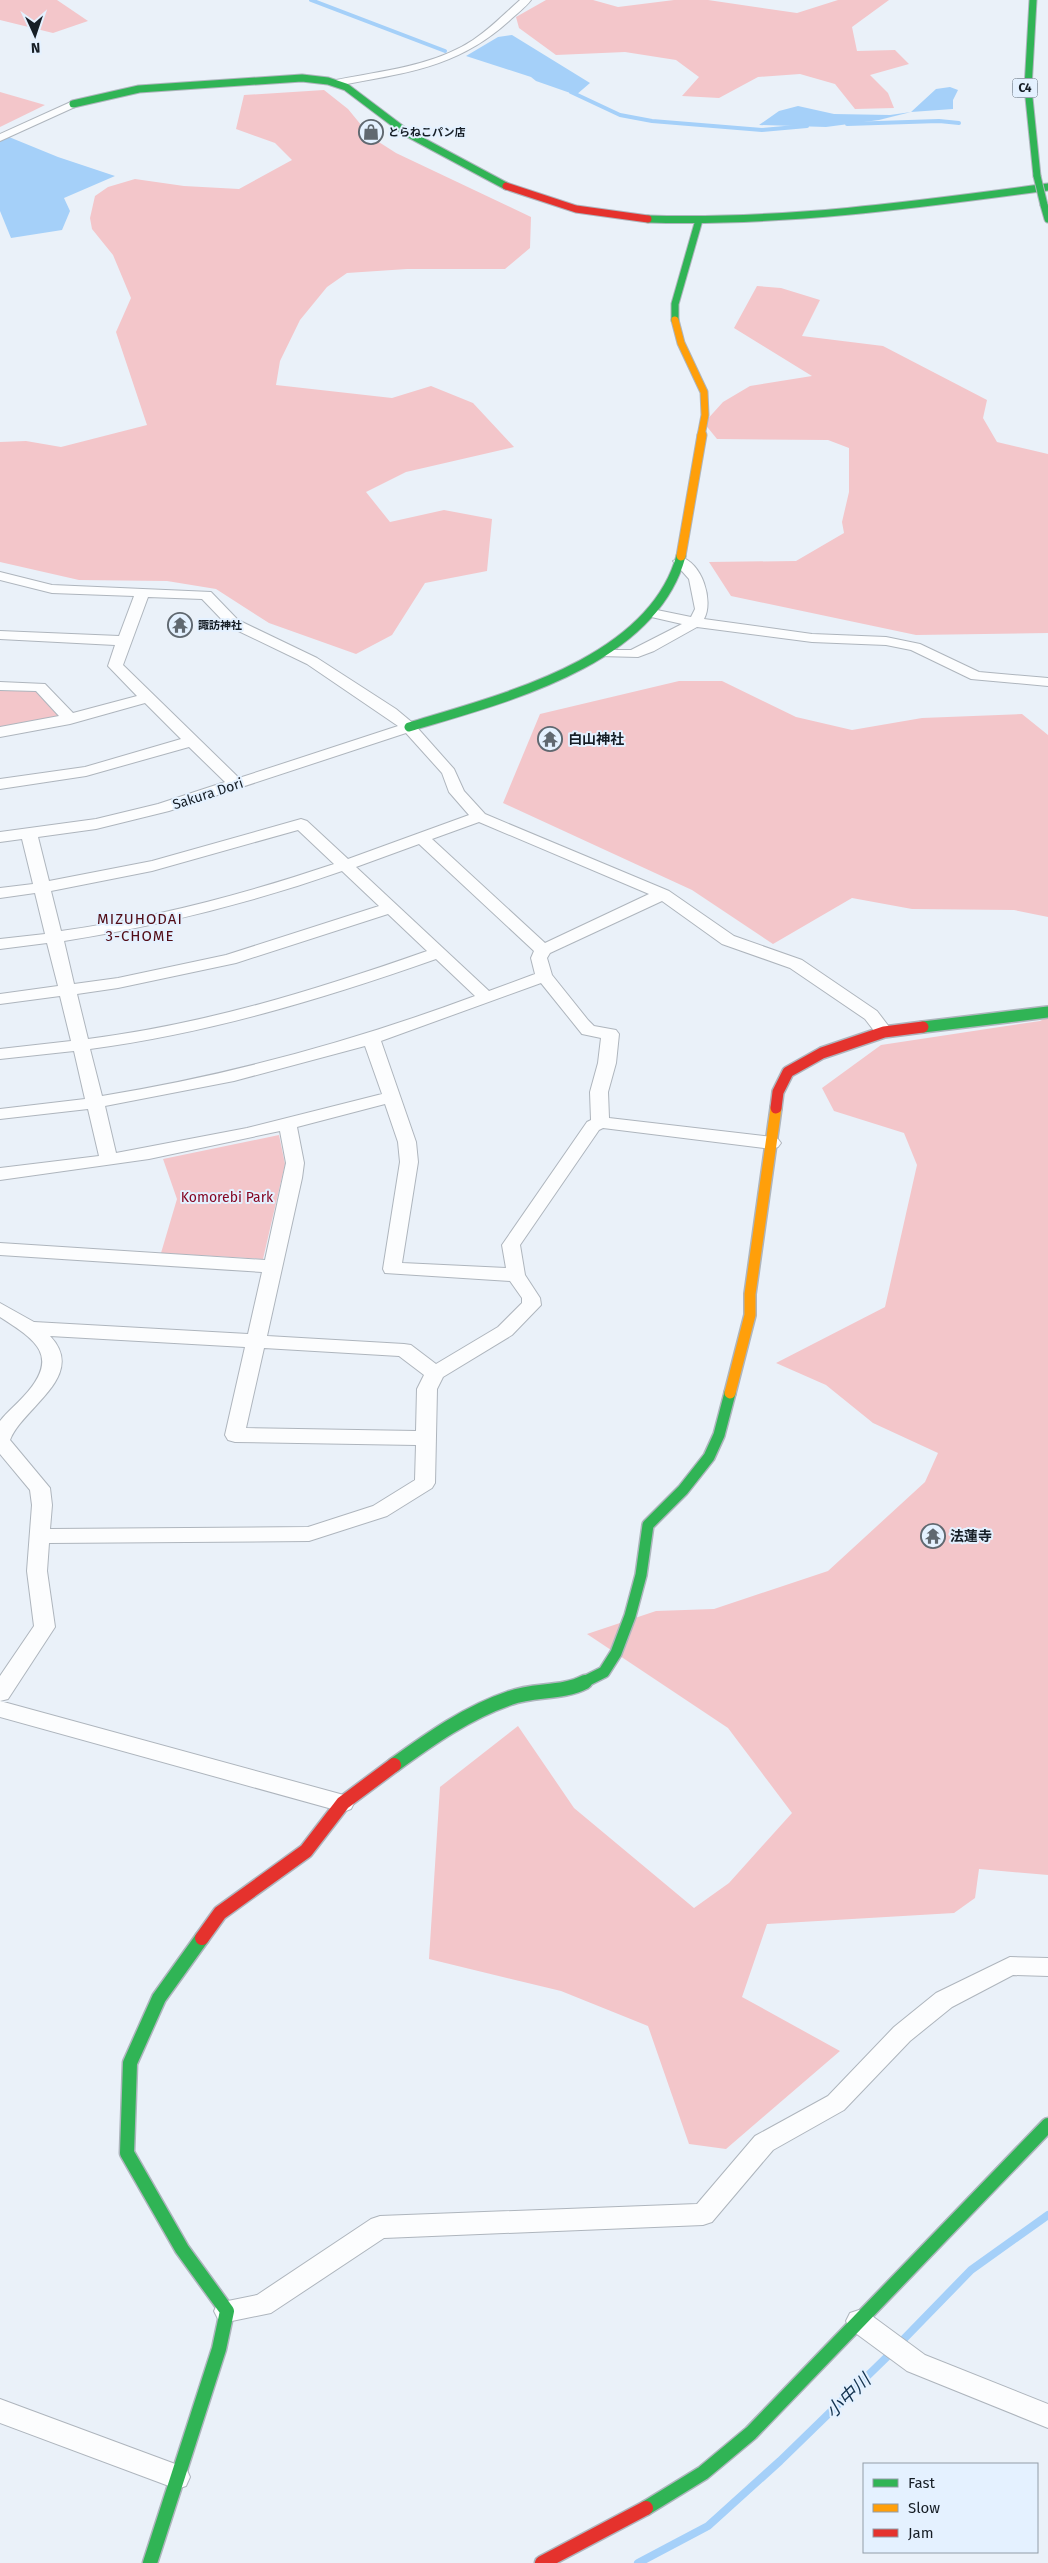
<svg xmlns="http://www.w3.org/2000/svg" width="1048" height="2563" font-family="'Fira Sans','Noto Sans JP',sans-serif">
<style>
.green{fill:#f3c6ca}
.water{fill:#a5d0f9}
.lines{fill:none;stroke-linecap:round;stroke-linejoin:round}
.stream-far1{stroke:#a5d0f9;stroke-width:4}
.stream{stroke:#a5d0f9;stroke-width:8}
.street-casing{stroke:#aeb5bd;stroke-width:2}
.fast-far3-casing{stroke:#aeb5bd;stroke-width:9}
.fast-far2-casing{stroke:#aeb5bd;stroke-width:11}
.fast-far1-casing{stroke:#aeb5bd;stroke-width:14}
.fast-casing{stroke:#aeb5bd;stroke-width:17}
.slow-far2-casing{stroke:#aeb5bd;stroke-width:9}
.slow-far1-casing{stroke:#aeb5bd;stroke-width:11}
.slow-casing{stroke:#aeb5bd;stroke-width:14}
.jam-far2-casing{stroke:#aeb5bd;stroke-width:9}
.jam-far1-casing{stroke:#aeb5bd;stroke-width:14}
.jam-casing{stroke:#aeb5bd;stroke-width:17}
.street{fill:#fcfdfe;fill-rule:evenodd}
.fast-far3{stroke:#30b455;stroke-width:7}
.fast-far2{stroke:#30b455;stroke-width:9}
.fast-far1{stroke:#30b455;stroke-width:11}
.fast{stroke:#30b455;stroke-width:14}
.slow-far2{stroke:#ff9f0a;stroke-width:7}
.slow-far1{stroke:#ff9f0a;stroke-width:9}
.slow{stroke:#ff9f0a;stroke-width:11}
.jam-far2{stroke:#e5322d;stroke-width:7}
.jam-far1{stroke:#e5322d;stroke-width:11}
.jam{stroke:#e5322d;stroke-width:14}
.fast-bridge-casing{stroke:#aeb5bd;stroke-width:9;stroke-linecap:butt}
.fast-bridge{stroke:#30b455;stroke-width:7}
.labels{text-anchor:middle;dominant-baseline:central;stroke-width:4;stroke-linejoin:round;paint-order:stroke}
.far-poi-label{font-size:11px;font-weight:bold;fill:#161e26;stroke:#e4f1ff;text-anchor:start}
.shield{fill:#e4f1ff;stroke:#545d67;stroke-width:1}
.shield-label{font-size:12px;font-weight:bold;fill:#161e26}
.poi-label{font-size:14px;font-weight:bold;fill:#161e26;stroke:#e4f1ff;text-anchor:start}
.street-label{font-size:14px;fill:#161e26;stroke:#e4f1ff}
.park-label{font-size:14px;fill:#860723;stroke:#e4f1ff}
.neighbourhood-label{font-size:15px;letter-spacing:1px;fill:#520c16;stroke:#e4f1ff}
.near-water-label{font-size:18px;font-style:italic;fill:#13324e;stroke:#e4f1ff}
</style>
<rect width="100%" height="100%" fill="#eaf1f9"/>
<g class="green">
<path d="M0 0H57L88 21 53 33 0 20Z"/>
<path d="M546 0H593L618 7 674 0H708L797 13 838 0H889L852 27 857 51 895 50 909 64 870 75 888 93 894 108 855 109 835 84 800 74 758 77 719 98 682 96 699 77 676 60 625 52 556 55 519 28 516 17Z"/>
<path d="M324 90 348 109 371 137 396 153 531 217 530 248 505 269H407L347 273 327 287 300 320 280 361 276 385 392 398 431 386 473 403 514 447 406 472 366 492 390 522 444 510 492 519 487 571 425 583 392 635 356 654 269 623 216 589 167 581 79 580 0 562V442L26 441 61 447 147 425 116 332 131 298 113 255 92 229 90 218 95 196 108 187 135 179 184 186 239 189 292 160 275 143 236 129 244 95Z"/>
<path d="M0 92 45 105 0 127Z"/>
<path d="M757 286 781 288 820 300 802 336 883 346 987 400 983 418 997 442 1048 454V633L916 635 731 596 709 562 796 561 844 533 842 522 849 492V448L828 440 717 439 704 423 723 402 750 386 812 376 734 328Z"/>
<path d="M679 681H722L796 717 852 730 922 718 1022 714 1048 735V917L1014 910 912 909 852 898 773 944 692 890 503 803 540 714Z"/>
<path d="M0 689 35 690 61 718 0 728Z"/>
<path d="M1048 1017V1875L979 1869 975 1898 954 1913 767 1924 742 1997 840 2051 726 2149 689 2144 648 2026 561 1991 429 1959 440 1787 518 1726 574 1808 694 1908 729 1883 792 1813 728 1728 587 1634 656 1611 714 1609 828 1571 925 1482 938 1453 873 1423 826 1385 776 1363 885 1307 917 1165 904 1133 834 1111 822 1088 881 1045 1040 1021Z"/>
<path d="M279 1135 285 1164 263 1259 161 1253 177 1199 163 1159Z"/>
</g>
<g class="water">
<path d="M512 35 590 83 576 95 536 81 531 77 466 56 498 37Z"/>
<path d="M950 87 958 90 953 100V109L911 112 879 120 826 127 759 125 779 111 798 106 834 114 890 115 911 112 936 89Z"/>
<path d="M9 137 58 157 115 176 64 198 70 211 62 230 11 238 0 211V141Z"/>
</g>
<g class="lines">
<g class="stream-far1">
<path d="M311 0 445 51"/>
<path d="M571 92 620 115 652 121 762 130 807 126"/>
<path d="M847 124 939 121 959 123"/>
</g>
<g class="stream">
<path d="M899 2344 971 2270 1048 2215"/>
<path d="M638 2563 708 2526 780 2461 893 2351"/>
</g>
<defs>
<g id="street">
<path d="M520 0H531C525 8 516 14 509 21 456 69 403 73 336 86L330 83 336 80C381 71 434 66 473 40 490 29 504 14 520 0Z"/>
<path d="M73 101 77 102V106L0 141V134Z"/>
<path d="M680 557C702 562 714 601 704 619L812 634 886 637 920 644 979 672 1048 678V686L971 679 911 650 886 645 812 642 697 627 654 651 638 657 599 656 597 653 599 650H631L682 624 647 616 645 613 647 610 652 609 691 617 695 609 689 579 673 561Z"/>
<path d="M0 572 52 585 211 592 238 620 317 658 396 709 414 724 454 769 464 791 485 814 669 891 734 936 802 960 877 1011 893 1032 890 1036H878L865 1019 790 968 722 944 662 901 550 953 547 958 552 975 588 1020 594 1026 616 1030 619 1034 616 1063 608 1092 609 1118 772 1137 778 1139 781 1143 778 1147 772 1149 603 1128 599 1130 520 1245 525 1275 540 1298 541 1305 512 1335 443 1377 437 1389 435 1483 432 1488 387 1516 309 1541 49 1543 47 1571 55 1627 8 1699 0 1701 351 1797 354 1803 351 1809 343 1812 0 1717V1676L34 1626 27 1571 32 1505 30 1490 0 1454V1421C7 1412 16 1405 24 1396 61 1356 36 1340 0 1317V1303L34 1322 248 1334 262 1272 0 1255V1243L265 1260 286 1163 280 1131 149 1159 0 1180V1168L99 1156 88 1109 0 1119V1109L85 1099 74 1051 0 1059V1049L71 1041 60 996 0 1004V994L58 986 47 943 0 949V939L45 934 35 893 0 898V888L33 884 22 839 0 842V832L96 819 158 804 225 782 189 747 86 776 0 789V779L85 767 181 739 145 703 70 724 0 737V727L59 716 36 691 0 690V682L45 684 73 713 137 696 108 666 115 645 0 639V631L119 636 134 596 52 593 0 580ZM148 597 202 599 228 626 307 664 398 726 239 778 123 665ZM406 733 442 773 449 792 469 815 348 859 307 821 301 819 152 861 49 881 38 837 96 829 169 811ZM479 822 649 894 545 943 432 839ZM298 830 334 864C245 894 154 918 61 931L51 891 152 871ZM419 844 534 951 531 958 535 974 489 991 356 867ZM342 871 379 906 226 955 118 978 74 984 64 941C159 926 251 903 342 871ZM388 914 427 951C313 991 209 1023 88 1039L77 994 118 988 236 963ZM436 959 475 996C354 1041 230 1075 102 1096L90 1049C210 1033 322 999 436 959ZM541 983 582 1034 601 1038 598 1063 590 1092 591 1120 587 1122 502 1245 506 1268 402 1263 418 1162 416 1142 381 1041ZM365 1046 382 1094 247 1128 116 1153 105 1106 234 1081ZM385 1104 398 1142 400 1162 383 1269 385 1273 510 1281 522 1298V1303L498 1327 436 1364 411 1345 404 1344 267 1336 302 1178 304 1163 297 1127ZM50 1336 245 1347 225 1435 228 1440 235 1442 416 1445 415 1480 373 1506 308 1527 50 1529 52 1505 50 1488 10 1440C23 1407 88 1376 50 1336ZM264 1348 399 1356 424 1375 417 1389 416 1431 246 1428Z"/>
<path d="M1010 1957 1048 1958V1976L1013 1975 952 2007 910 2041 844 2110 773 2150 712 2222 703 2225 384 2238 271 2313 227 2322 218 2319 214 2311 218 2303 257 2295 371 2219 380 2216 697 2204 755 2136 828 2096 894 2027 936 1993Z"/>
<path d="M859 2310 868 2313 925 2355 1048 2404V2428L907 2371 850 2329 846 2321 850 2313Z"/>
<path d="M0 2399 186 2468 190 2477 186 2486 177 2489 0 2423Z"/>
</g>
<g id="fast-far3">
<path d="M1033 0 1028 88 1037 176"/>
<path d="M73 104 139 89 302 78 328 81 346 87 407 133 506 186"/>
<path d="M1044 205 1048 219"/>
<path d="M648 219C783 223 915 205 1048 187"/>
<path d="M675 320V304L699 220"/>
</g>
<path id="fast-far2" d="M409 727C501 699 652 663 681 556"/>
<g id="fast-far1">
<path d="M923 1027 1048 1012"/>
<path d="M582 1683 604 1672 616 1653 630 1616 641 1575 648 1525 683 1490 709 1457 719 1435 730 1393"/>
</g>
<g id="fast">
<path d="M394 1765C430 1739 468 1712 510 1698 534 1689 562 1694 585 1682"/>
<path d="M646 2508 703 2473 751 2433 1048 2125"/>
<path d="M150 2563 219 2349 227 2311 182 2249 127 2153 130 2063 159 1998 202 1938"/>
</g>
<path id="slow-far2" d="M675 320 681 343 704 392 705 415 701 436"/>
<path id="slow-far1" d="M681 556 702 435"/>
<path id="slow" d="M730 1393 750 1315V1294L776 1108"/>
<path id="jam-far2" d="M506 186 576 209 648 219"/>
<path id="jam-far1" d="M776 1108 778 1092 788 1072 822 1053 884 1032 923 1027"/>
<g id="jam">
<path d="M202 1938 220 1913 306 1851 343 1803 394 1765"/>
<path d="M542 2563 646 2508"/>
</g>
</defs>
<use href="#street" class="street-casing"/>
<use href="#fast-far3" class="fast-far3-casing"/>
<use href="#fast-far2" class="fast-far2-casing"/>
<use href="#fast-far1" class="fast-far1-casing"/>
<use href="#fast" class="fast-casing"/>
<use href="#slow-far2" class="slow-far2-casing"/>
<use href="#slow-far1" class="slow-far1-casing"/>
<use href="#slow" class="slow-casing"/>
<use href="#jam-far2" class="jam-far2-casing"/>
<use href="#jam-far1" class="jam-far1-casing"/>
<use href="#jam" class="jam-casing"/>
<use href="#street" class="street"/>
<use href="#fast-far3" class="fast-far3"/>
<use href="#fast-far2" class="fast-far2"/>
<use href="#fast-far1" class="fast-far1"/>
<use href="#fast" class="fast"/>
<use href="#slow-far2" class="slow-far2"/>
<use href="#slow-far1" class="slow-far1"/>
<use href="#slow" class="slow"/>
<use href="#jam-far2" class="jam-far2"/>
<use href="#jam-far1" class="jam-far1"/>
<use href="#jam" class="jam"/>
<defs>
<path id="fast-bridge" d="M1037 176 1044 205"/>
</defs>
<use href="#fast-bridge" class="fast-bridge-casing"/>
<use href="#fast-bridge" class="fast-bridge"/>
</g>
<defs>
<symbol id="shop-ring" viewBox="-11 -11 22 22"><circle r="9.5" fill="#e4f1ff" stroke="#606870" stroke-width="1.5"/><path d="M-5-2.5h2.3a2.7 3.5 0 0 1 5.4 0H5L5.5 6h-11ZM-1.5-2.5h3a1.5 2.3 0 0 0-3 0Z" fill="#606870"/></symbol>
<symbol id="temple-ring" viewBox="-11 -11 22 22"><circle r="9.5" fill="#e4f1ff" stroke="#606870" stroke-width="1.5"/><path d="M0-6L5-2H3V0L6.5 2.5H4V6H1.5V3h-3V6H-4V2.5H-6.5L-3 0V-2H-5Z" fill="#606870"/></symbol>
</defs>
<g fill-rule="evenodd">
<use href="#shop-ring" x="357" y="118" width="28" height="28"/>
<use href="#temple-ring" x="166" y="611" width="28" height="28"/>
<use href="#temple-ring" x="536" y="725" width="28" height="28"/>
<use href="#temple-ring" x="919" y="1522" width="28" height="28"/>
</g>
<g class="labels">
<g class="far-poi-label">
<text x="388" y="132">とらねこパン店</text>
<text x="198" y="625">諏訪神社</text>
</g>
<rect class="shield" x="1012.5" y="78.5" width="25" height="19" rx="4"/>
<g class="shield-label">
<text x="1025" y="88">C4</text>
</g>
<g class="poi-label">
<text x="568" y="739">白山神社</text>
<text x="950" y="1536">法蓮寺</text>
</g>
<g class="street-label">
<text transform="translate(208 794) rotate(-18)">Sakura Dori</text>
</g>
<g class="park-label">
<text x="227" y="1197">Komorebi Park</text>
</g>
<g class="neighbourhood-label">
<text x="140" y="919">MIZUHODAI<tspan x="140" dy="17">3-CHOME</tspan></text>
</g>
<g class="near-water-label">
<text transform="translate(848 2396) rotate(-44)">小中川</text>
</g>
</g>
<rect x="863" y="2463" width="175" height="90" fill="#e4f1ff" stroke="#929da8"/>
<rect x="873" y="2479" width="25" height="8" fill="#30b455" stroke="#929da8"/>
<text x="908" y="2488" font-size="15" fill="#161e26">Fast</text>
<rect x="873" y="2504" width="25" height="8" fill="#ff9f0a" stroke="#929da8"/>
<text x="908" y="2513" font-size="15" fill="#161e26">Slow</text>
<rect x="873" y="2529" width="25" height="8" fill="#e5322d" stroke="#929da8"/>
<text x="908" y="2538" font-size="15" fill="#161e26">Jam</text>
<g transform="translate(35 35) rotate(177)" stroke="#e4f1ff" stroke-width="4" paint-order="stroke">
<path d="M0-4L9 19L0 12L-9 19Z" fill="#161e26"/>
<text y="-8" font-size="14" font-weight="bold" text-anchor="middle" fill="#161e26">N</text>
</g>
</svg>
